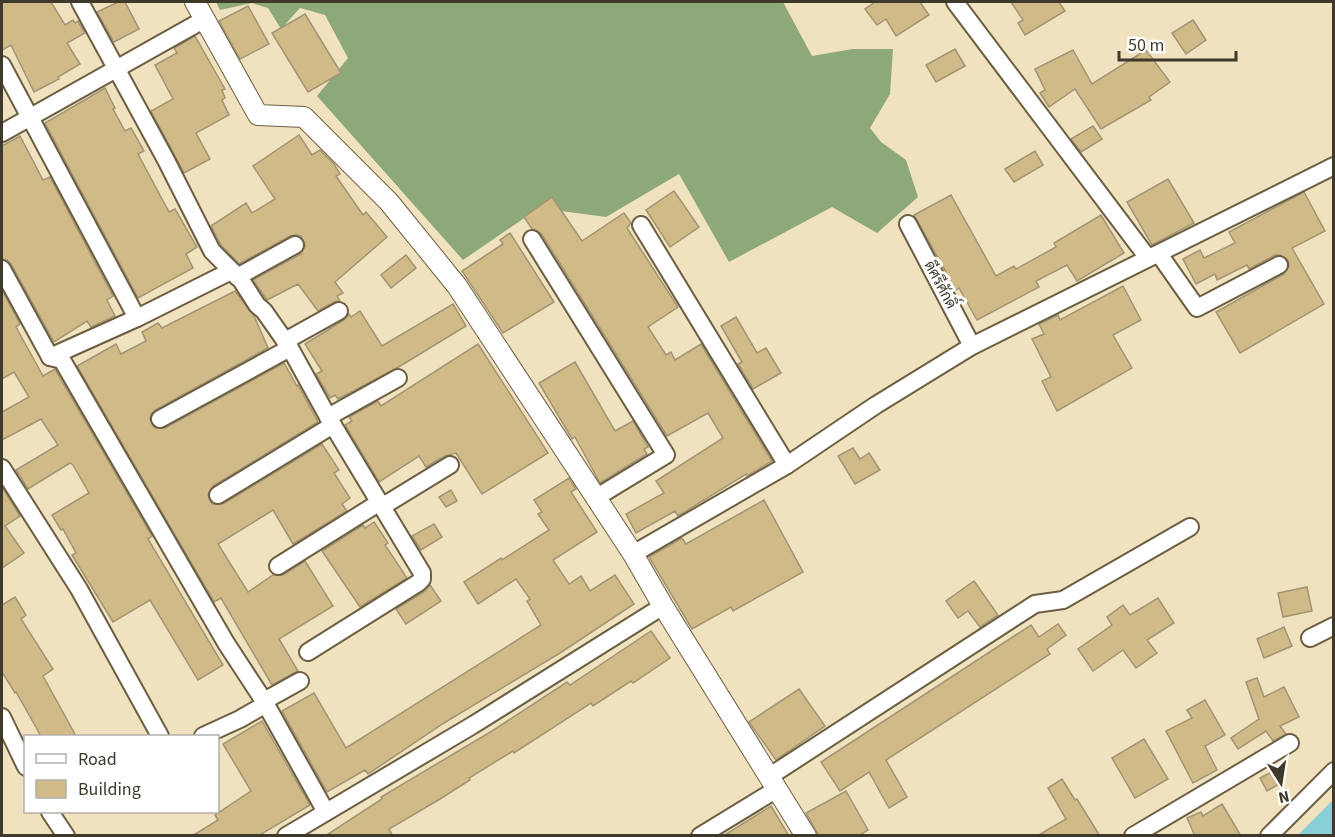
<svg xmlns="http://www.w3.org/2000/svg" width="1335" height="837" font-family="'Source Sans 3',Sarabun,sans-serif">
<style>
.forest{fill:#8da97a}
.water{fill:#88cfd8}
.building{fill:#d0ba87;stroke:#a29474;stroke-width:1.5}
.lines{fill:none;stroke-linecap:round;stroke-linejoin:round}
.minor-casing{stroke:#6c5f41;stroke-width:20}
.tertiary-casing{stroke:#6c5f41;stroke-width:22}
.minor{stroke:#fff;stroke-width:16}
.tertiary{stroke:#fff;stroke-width:20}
.labels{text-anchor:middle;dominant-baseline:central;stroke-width:6;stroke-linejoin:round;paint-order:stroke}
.street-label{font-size:15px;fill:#3f392b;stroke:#fff}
</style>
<rect width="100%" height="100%" fill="#f0e1bf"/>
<path class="forest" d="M216 2H783L812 56 853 49H893L890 94 870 128 881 142 906 160 918 197 877 233 832 207 729 262 679 174 606 217 539 208 463 260 317 96 348 58 325 15 300 8 281 29 268 8 252 3 220 10Z"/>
<path class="water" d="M1333 800V835H1298Z"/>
<g class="building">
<path d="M2 2H51L65 25 73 20 75 23 78 21 85 33 67 43 80 64 58 77 59 79 34 92 11 45 2 50Z"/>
<path d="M118 2H125L139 29 114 42 97 12Z"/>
<path d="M875 2H920L929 15 896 36 886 19 877 25 865 9Z"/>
<path d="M1011 2H1059L1065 11 1025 35 1018 23 1023 20Z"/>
<path d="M248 6 269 44 240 59 219 21Z"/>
<path d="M305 14 341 73 308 92 272 33Z"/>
<path d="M1193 20 1206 40 1186 54 1172 33Z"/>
<path d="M195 36 225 89 222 90 225 98 222 100 229 115 196 133 210 159 184 173 151 111 173 99 155 65 177 53 174 48Z"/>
<path d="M955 49 965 66 936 82 926 65Z"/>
<path d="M1073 50 1092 84 1146 50 1170 82 1149 97 1151 100 1101 129 1075 89 1049 107 1040 93 1045 90 1035 69Z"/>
<path d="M105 88 115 108 113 109 125 131 131 128 144 151 138 154 169 212 175 209 197 247 186 254 193 268 138 298 45 123Z"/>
<path d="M1093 126 1102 139 1081 152 1071 139Z"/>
<path d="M299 135 312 155 320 150 334 164 340 174 336 176 363 215 366 212 387 237 335 282 343 293 337 296 340 301 334 302 318 311 298 284 267 300 253 280 301 254 305 246 301 236 296 235 290 236 239 264 221 245 211 226 246 203 252 213 275 199 253 166Z"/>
<path d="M20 136 43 180 50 177 113 296 107 300 115 316 91 327 87 321 54 342 11 264 7 260 2 259V146Z"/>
<path d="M1035 151 1043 165 1014 182 1005 169Z"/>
<path d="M1168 179 1194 223 1152 245 1127 202Z"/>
<path d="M674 191 699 227 670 247 646 210Z"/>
<path d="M1304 192 1325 231 1292 248 1324 304 1240 353 1216 312 1284 274 1289 266 1288 260 1280 255H1275L1249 269 1247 265 1217 280 1215 274 1196 284 1183 259 1200 250 1204 258 1235 243 1229 232Z"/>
<path d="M951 195 996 276 1014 266 1016 269 1056 247 1054 243 1101 215 1124 253 1077 281 1067 265 1036 281 1039 287 977 320 959 288 956 290 914 215Z"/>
<path d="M552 197 582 241 624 213 631 223 627 228 678 307 648 327 666 355 671 352 675 360 701 344 772 461 747 476 746 474 678 516 675 511 636 533 626 514 664 493 656 481 723 438 708 413 667 436 541 233 532 229 524 217Z"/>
<path d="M510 233 554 302 503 333 462 271 503 244 500 240Z"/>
<path d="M406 255 416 268 391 288 381 275Z"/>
<path d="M1123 286 1141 320 1113 335 1132 368 1057 411 1042 381 1051 377 1032 339 1044 334 1039 324 1058 315 1060 320Z"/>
<path d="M2 290 20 324 16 327 43 376 55 369 152 536 148 539 223 665 198 680 150 600 113 622 72 555 76 553 63 529 61 530 52 515 89 493 73 465 70 463 28 489 16 470 58 445 41 419 2 440V412L29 397 14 372 2 379Z"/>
<path d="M235 291 254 316 268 348 155 410 151 414 150 419 155 428H165L284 363 297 386 298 385 318 422 213 486 208 495 212 504H223L322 444 339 470 334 473 350 498 342 504 347 511 293 544 273 510 218 544 248 592 273 575H283L305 561 333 606 279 639 298 671 272 685 221 598 214 602 77 366 116 344 121 354 146 341 142 332 158 323 162 328Z"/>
<path d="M453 304 466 326 397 368 338 399 335 395 330 398 316 374 322 371 305 344 344 320 349 314 351 317 360 311 382 346Z"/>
<path d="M736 317 757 353 766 348 781 373 753 389 738 364 742 362 721 326Z"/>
<path d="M478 344 548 453 482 494 456 453 445 456 426 467 419 456 379 482 345 425 352 421 349 417 378 401 381 406Z"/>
<path d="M575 362 615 431 633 421 648 447 644 449 647 454 600 483 575 437 572 439 539 383Z"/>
<path d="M853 448 860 459 869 453 880 470 855 484 838 456Z"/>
<path d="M569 478 576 489 571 492 597 532 553 560 569 584 581 576 590 591 615 575 634 604 560 653 444 723 368 774 365 770 327 792 282 711 314 693 346 748 541 625 527 601 530 599 516 579 478 604 464 582 501 558 502 560 549 530 538 514 542 512 534 500Z"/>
<path d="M2 487 20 516 5 526 24 553 2 568Z"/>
<path d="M451 490 457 501 446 507 439 497Z"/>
<path d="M764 500 803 572 733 611 731 607 692 629 649 557 682 538 686 544Z"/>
<path d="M374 522 388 543 385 545 407 578 360 607 322 551 363 525 365 528Z"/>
<path d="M434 524 442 537 421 550 412 536Z"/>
<path d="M974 581 998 615 980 627 968 611 958 618 946 601Z"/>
<path d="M430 585 441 601 406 624 396 609 424 592Z"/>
<path d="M1307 587 1312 611 1283 617 1278 593Z"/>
<path d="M15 597 26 615 21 619 53 669 43 676 76 736H41L16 692 15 693 2 672V605Z"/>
<path d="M1158 598 1174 623 1147 640 1157 653 1136 668 1123 650 1093 671 1078 649 1112 625 1107 617 1123 605 1130 615Z"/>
<path d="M1058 624 1066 635 1047 649 1050 654 886 760 907 797 889 808 869 772 840 791 821 762 1031 625 1039 637Z"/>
<path d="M1284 627 1292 646 1264 658 1257 639Z"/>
<path d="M651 631 670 658 633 683 631 681 593 706 591 703 514 753 513 751 469 778 470 780 440 799 389 829 393 836H325L382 799 381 797 492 731 567 682 570 685Z"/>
<path d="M1257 678 1264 697 1284 687 1299 717 1280 726 1286 734 1273 741 1266 731 1238 749 1231 738 1259 719 1246 682Z"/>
<path d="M799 689 825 726 776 760 749 722Z"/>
<path d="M1205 700 1225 735 1205 746 1217 770 1193 783 1166 731 1192 718 1187 710Z"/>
<path d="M262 721 310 805 258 836H192L218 820 215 815 251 791 223 744Z"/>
<path d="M1144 739 1168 779 1135 798 1112 758Z"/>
<path d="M1273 771 1281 783 1267 791 1260 778Z"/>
<path d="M1062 779 1075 800 1077 799 1100 836H1037L1066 819 1048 788Z"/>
<path d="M846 791 868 830 858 836H819L806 813Z"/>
<path d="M1222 804 1241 836H1195L1187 818 1201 812 1203 816Z"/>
<path d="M771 806 789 836H723Z"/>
</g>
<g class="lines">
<defs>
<g id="minor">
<path d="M80 2 166 160 212 251 241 280 257 305 264 311 290 348 328 417 422 573V579L418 583 308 652"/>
<path d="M955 2 1148 258"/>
<path d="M2 65 137 318"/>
<path d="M2 133 205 19"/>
<path d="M908 224 972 346"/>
<path d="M641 225 787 465"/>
<path d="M532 239 666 455 597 497"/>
<path d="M1159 254 1197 308 1279 265"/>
<path d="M2 269 50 357 62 360 226 643 264 701 326 812"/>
<path d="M237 277 295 245"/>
<path d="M285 341 339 311"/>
<path d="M50 357 137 318 231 271"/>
<path d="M328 417 398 378"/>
<path d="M160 419 290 348"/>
<path d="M2 468 79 589 160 736"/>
<path d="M218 495 333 425"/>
<path d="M383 506 450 465"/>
<path d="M633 554 787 465 876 405 972 346 1334 166"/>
<path d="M278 566 380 502"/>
<path d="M1310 638 1334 626"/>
<path d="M264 701 300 681"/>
<path d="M2 717 26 767"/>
<path d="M203 736 240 719 266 704"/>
<path d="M770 776 1035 604 1063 600 1190 527"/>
<path d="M50 812 66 836"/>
<path d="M286 836 473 725 663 606"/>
<path d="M700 836 777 789"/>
<path d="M1133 836 1290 743"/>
<path d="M1269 836 1334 771"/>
</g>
<path id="tertiary" d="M195 2 258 115 304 117 389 202 457 286 633 554 663 606 806 836"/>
</defs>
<use href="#minor" class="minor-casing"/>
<use href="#tertiary" class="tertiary-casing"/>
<use href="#minor" class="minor"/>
<use href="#tertiary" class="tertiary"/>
</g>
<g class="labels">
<g class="street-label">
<text transform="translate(940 285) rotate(62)">ดีศรีศักดิ์</text>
</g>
</g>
<rect width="1335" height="837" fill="none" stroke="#3f392b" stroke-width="6"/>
<rect x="24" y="735" width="195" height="78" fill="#ffffff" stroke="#b2b0aa" stroke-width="1.5"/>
<rect x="36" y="754" width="30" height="9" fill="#ffffff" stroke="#b2b0aa" stroke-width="1.5"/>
<text x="78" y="765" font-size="18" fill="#3f392b">Road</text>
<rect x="36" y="780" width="30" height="18" fill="#d0ba87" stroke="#b2b0aa" stroke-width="1.5"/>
<text x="78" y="795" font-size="18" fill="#3f392b">Building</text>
<g transform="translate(1281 783) rotate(168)" stroke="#ffffff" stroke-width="4.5" paint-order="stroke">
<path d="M0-4.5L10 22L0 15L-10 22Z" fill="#3f392b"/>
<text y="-9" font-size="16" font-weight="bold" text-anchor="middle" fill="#3f392b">N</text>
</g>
<path d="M1119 51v9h117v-9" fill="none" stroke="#3f392b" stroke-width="3"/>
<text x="1128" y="51" font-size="18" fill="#3f392b" stroke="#ffffff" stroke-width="4.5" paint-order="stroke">50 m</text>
</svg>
